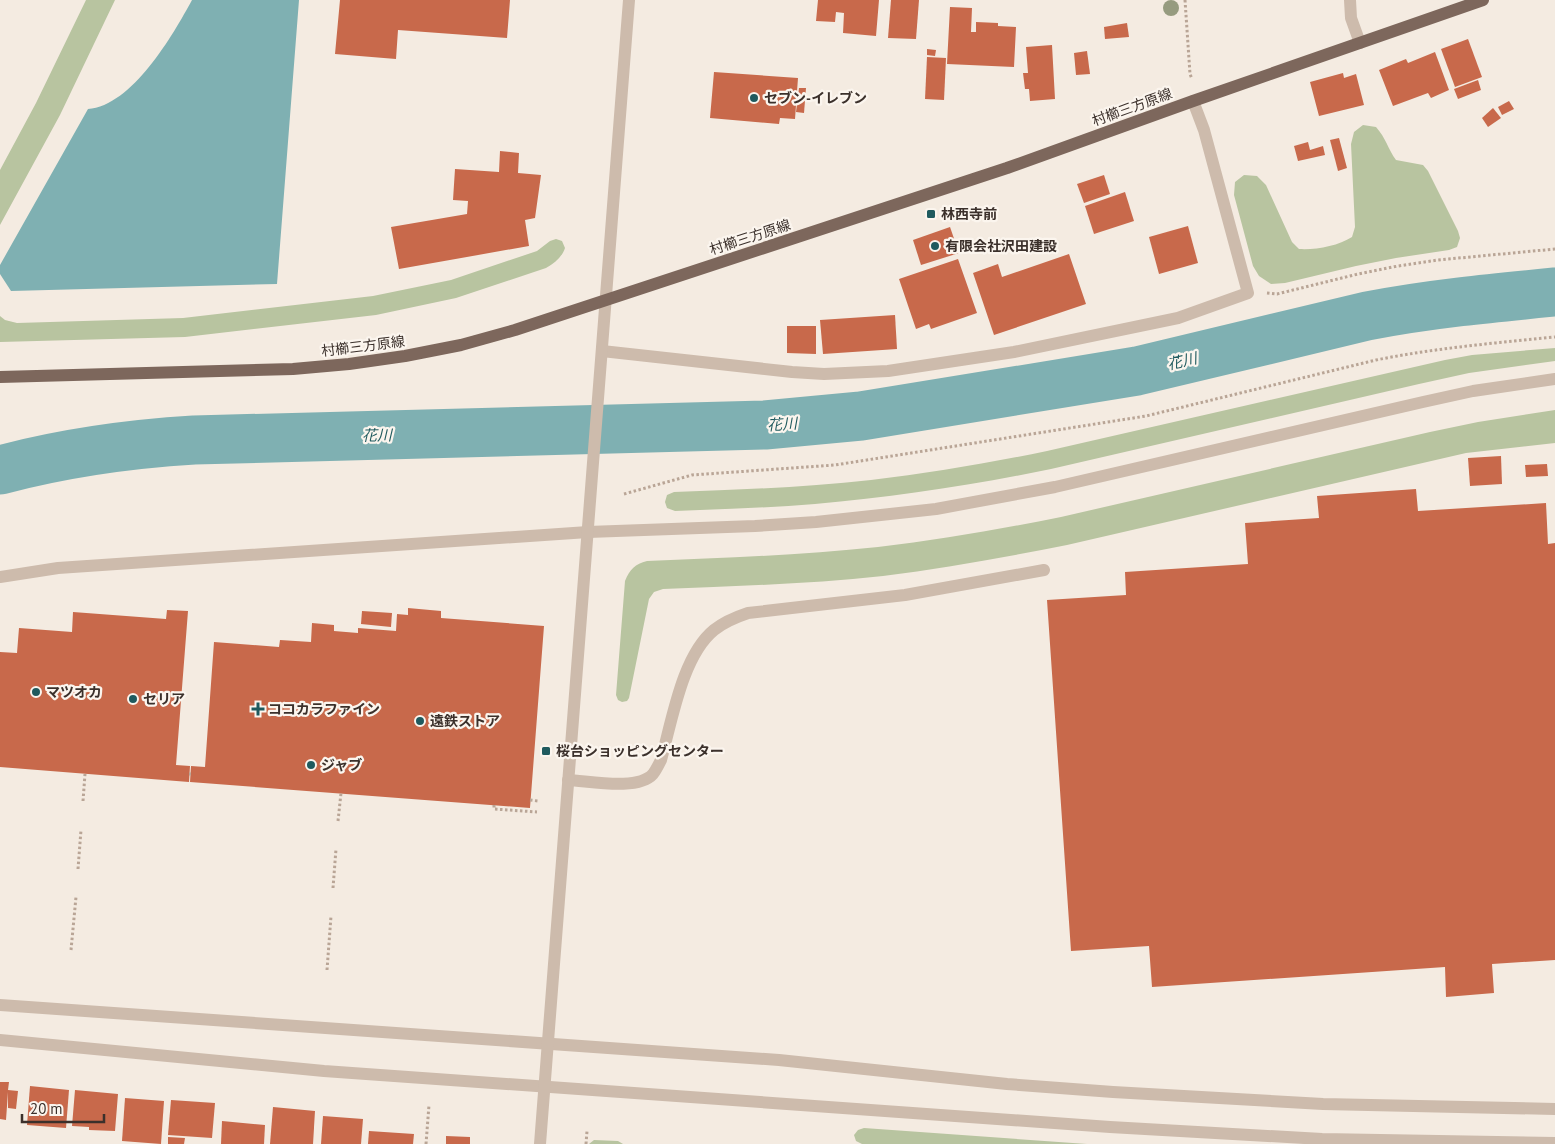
<svg xmlns="http://www.w3.org/2000/svg" width="1555" height="1144" font-family="'PT Sans','Noto Sans JP',sans-serif">
<style>
.green{fill:#b8c4a0}
.water{fill:#7fb0b2}
.lines{fill:none;stroke-linecap:round;stroke-linejoin:round}
.river{stroke:#7fb0b2;stroke-width:49}
.building{fill:#c8694b}
.path{stroke:#b9a596;stroke-width:3;stroke-dasharray:2.5 2.5;stroke-linecap:butt}
.minor{stroke:#cdbbac;stroke-width:12}
.major{stroke:#7d675c;stroke-width:12}
.tree{fill:#969b7f}
.poi-dot{fill:#1f5a5e;stroke:#fbf5ee;stroke-width:2}
.labels{text-anchor:middle;dominant-baseline:central;stroke-width:4.5;stroke-linejoin:round;paint-order:stroke}
.poi-label{font-size:14px;font-weight:bold;fill:#3b302b;stroke:#fbf5ee;text-anchor:start}
.street-label{font-size:14px;fill:#3b302b;stroke:#fbf5ee}
.water-label{font-size:15px;font-style:italic;fill:#1f5a5e;stroke:#fbf5ee}
</style>
<rect width="100%" height="100%" fill="#f4ebe1"/>
<g class="green">
<path d="M86 0H115L60 115 0 225V170L36 103Z"/>
<path d="M1363 125 1376 127C1386 138 1388 149 1396 160L1423 165 1428 171 1458 231 1460 238 1457 247 1449 250 1396 258 1356 266 1285 283 1271 284 1259 276 1253 266 1234 195 1235 182 1244 175 1257 176 1266 185 1292 242 1299 249C1316 250 1338 246 1352 237L1355 227 1351 144 1354 132Z"/>
<path d="M556 239 562 241 565 248C562 257 555 263 546 268L456 298 376 315 185 337 0 342V316L5 320 17 323 183 318 373 296 451 280 537 251 550 241Z"/>
<path d="M1555 348V361L1469 373 1419 384 1051 469C973 485 894 497 815 504 768 508 721 509 675 511L667 508 665 502 667 495 674 492C740 490 806 487 871 480 930 473 989 463 1047 451L1445 360 1472 355Z"/>
<path d="M1555 410V443L1466 453 1067 545C1006 557 945 568 883 576 810 584 736 586 663 589L654 592 649 599 629 698 627 701 622 702 618 700 616 695 625 581C630 569 635 564 647 561 725 558 801 555 878 547 940 540 1001 529 1061 517L1430 432 1478 422Z"/>
<path d="M864 1128 1087 1144H862L856 1141 854 1135 858 1130Z"/>
<path d="M594 1140 618 1141 623 1144H589Z"/>
</g>
<path class="water" d="M192 0H299L277 284 11 291 0 274V265L88 109C132 106 173 35 192 0Z"/>
<g class="lines">
<path class="river" d="M0 470C64 453 128 444 194 440L765 425 861 416 1137 371 1367 316C1429 304 1492 298 1555 292"/>
</g>
<g class="building">
<path d="M340 0H510L507 38 398 30 396 59 335 54Z"/>
<path d="M818 0H879L876 36 843 33 844 13 836 12 835 22 816 21Z"/>
<path d="M891 0H919L916 39 888 38Z"/>
<path d="M950 7 972 8 971 32H976V22L998 23V26L1016 27 1014 67 947 64Z"/>
<path d="M1127 23 1129 37 1105 39 1104 27Z"/>
<path d="M1468 39 1482 77 1455 87 1441 49Z"/>
<path d="M1052 45 1055 99 1030 101 1029 89H1025L1023 73H1028L1026 47Z"/>
<path d="M927 49 936 50 935 56 927 55Z"/>
<path d="M1087 51 1090 74 1076 75 1074 53Z"/>
<path d="M1435 52 1449 90 1431 98 1428 93 1393 106 1379 70 1406 59 1408 63Z"/>
<path d="M927 57 946 58 944 100 925 99Z"/>
<path d="M714 72 798 78 795 119 780 118 779 124 710 118Z"/>
<path d="M1343 73 1344 78 1356 74 1364 105 1319 116 1310 82Z"/>
<path d="M1478 80 1481 90 1458 99 1454 89Z"/>
<path d="M799 88H806L804 113 796 112Z"/>
<path d="M1509 101 1514 109 1502 115 1498 107Z"/>
<path d="M1493 108 1501 118 1488 127 1482 118Z"/>
<path d="M1339 138 1347 168 1338 171 1330 140Z"/>
<path d="M1308 142 1310 150 1323 146 1325 155 1298 161 1294 146Z"/>
<path d="M500 151 519 153 518 173 541 175 535 218 525 220 529 246 399 269 391 227 467 214 468 201 453 200 455 169 499 172Z"/>
<path d="M1104 175 1110 194 1084 203 1077 184Z"/>
<path d="M1125 192 1134 221 1094 234 1085 206Z"/>
<path d="M1188 226 1198 263 1159 274 1149 237Z"/>
<path d="M950 227 959 253 921 265 913 240Z"/>
<path d="M1069 254 1086 304 994 335 973 273 998 264 1002 277Z"/>
<path d="M958 259 977 313 931 329 929 324 916 329 899 279Z"/>
<path d="M895 315 897 349 823 354 820 320Z"/>
<path d="M787 326H816V354L787 353Z"/>
<path d="M1501 456 1502 484 1470 486 1468 458Z"/>
<path d="M1547 464 1548 476 1526 477 1525 465Z"/>
<path d="M1416 489 1418 511 1546 503 1548 544 1555 543V960L1492 964 1494 993 1446 997 1445 967 1152 987 1149 946 1071 951 1047 600 1126 595 1125 572 1248 564 1245 523 1319 518 1317 496Z"/>
<path d="M408 608 441 611V618L544 626 530 808 190 782 191 766 205 767 214 642 279 647 280 640 311 642 312 623 334 625V631L358 633V628L396 631 397 614 408 615Z"/>
<path d="M167 610 188 611 176 765 190 766 189 782 0 767V652L17 653 19 628 72 632 73 612 166 619Z"/>
<path d="M362 611 392 613 391 627 361 624Z"/>
<path d="M0 1082H9L8 1090 18 1091 16 1109 8 1108V1092L6 1120 0 1119Z"/>
<path d="M30 1086 69 1090 66 1128 27 1125Z"/>
<path d="M75 1090 118 1094 115 1131 89 1130V1127L72 1126Z"/>
<path d="M125 1098 164 1101 161 1144 122 1141Z"/>
<path d="M171 1100 215 1103 212 1138 168 1135Z"/>
<path d="M273 1107 315 1111 313 1144H270Z"/>
<path d="M323 1116 363 1119 361 1144H321Z"/>
<path d="M222 1121 265 1125 264 1144H221Z"/>
<path d="M369 1131 414 1134 413 1144H368Z"/>
<path d="M446 1136 470 1137V1144H446Z"/>
<path d="M168 1137 185 1138 184 1144H168Z"/>
</g>
<g class="lines">
<g class="path">
<path d="M1185 0 1190 74 1192 79"/>
<path d="M1267 293 1277 294 1358 274 1398 266 1438 260 1555 249"/>
<path d="M624 494 692 475 835 465 1146 416 1376 360C1436 348 1495 343 1555 337"/>
<path d="M189 774H191"/>
<path d="M530 800 538 801"/>
<path d="M83 801 85 774"/>
<path d="M494 805V809L537 812"/>
<path d="M338 821 341 793"/>
<path d="M78 869 81 830"/>
<path d="M333 888 336 849"/>
<path d="M71 950 76 897"/>
<path d="M327 970 331 916"/>
<path d="M426 1144 429 1105"/>
<path d="M586 1144 587 1131"/>
</g>
<g class="minor">
<path d="M1350 0 1351 18 1360 43"/>
<path d="M602 351 792 372 824 374 888 371 1014 352 1178 318 1248 293 1204 130 1193 101"/>
<path d="M0 577 58 568 588 532 755 526 816 522 936 509 1055 487 1423 402 1473 391 1555 379"/>
<path d="M568 780C590 781 638 791 653 774 656 770 659 764 661 760 672 721 682 656 714 630 724 622 736 617 748 613L905 595 1044 570"/>
<path d="M0 1005 779 1060 1007 1084 1113 1092 1323 1104 1555 1109"/>
<path d="M0 1040 324 1071 1110 1127 1322 1139 1555 1143"/>
<path d="M540 1144 629 0"/>
</g>
<path class="major" d="M0 377 293 369 349 364 405 356 461 345 515 330 1007 168 1193 101 1483 0"/>
</g>
<circle class="tree" cx="1171" cy="8" r="8"/>
<g class="poi-dot">
<circle cx="754" cy="98" r="5"/>
<rect x="926" y="209" width="10" height="10" rx="2.5"/>
<circle cx="935" cy="246" r="5"/>
<circle cx="36" cy="692" r="5"/>
<circle cx="133" cy="699" r="5"/>
<path d="M255.5 701.5h5v5h5v5h-5v5h-5v-5h-5v-5h5z"/>
<circle cx="420" cy="721" r="5"/>
<rect x="541" y="746" width="10" height="10" rx="2.5"/>
<circle cx="311" cy="765" r="5"/>
</g>
<g class="labels">
<g class="poi-label">
<text x="764" y="98">セブン-イレブン</text>
<text x="941" y="214">林西寺前</text>
<text x="945" y="246">有限会社沢田建設</text>
<text x="46" y="692">マツオカ</text>
<text x="143" y="699">セリア</text>
<text x="268" y="709">ココカラファイン</text>
<text x="430" y="721">遠鉄ストア</text>
<text x="556" y="751">桜台ショッピングセンター</text>
<text x="321" y="765">ジャブ</text>
</g>
<g class="street-label">
<text transform="translate(1132 107) rotate(-20)">村櫛三方原線</text>
<text transform="translate(750 237) rotate(-18)">村櫛三方原線</text>
<text transform="translate(363 346) rotate(-7)">村櫛三方原線</text>
</g>
<g class="water-label">
<text transform="translate(1182 361) rotate(-13)">花川</text>
<text transform="translate(782 424) rotate(-4)">花川</text>
<text transform="translate(377 435) rotate(-1)">花川</text>
</g>
</g>
<path d="M22 1114v8h82v-8" fill="none" stroke="#3b302b" stroke-width="2.5"/>
<text x="30" y="1114" font-size="15" fill="#3b302b" stroke="#fbf5ee" stroke-width="4" paint-order="stroke">20 m</text>
</svg>
